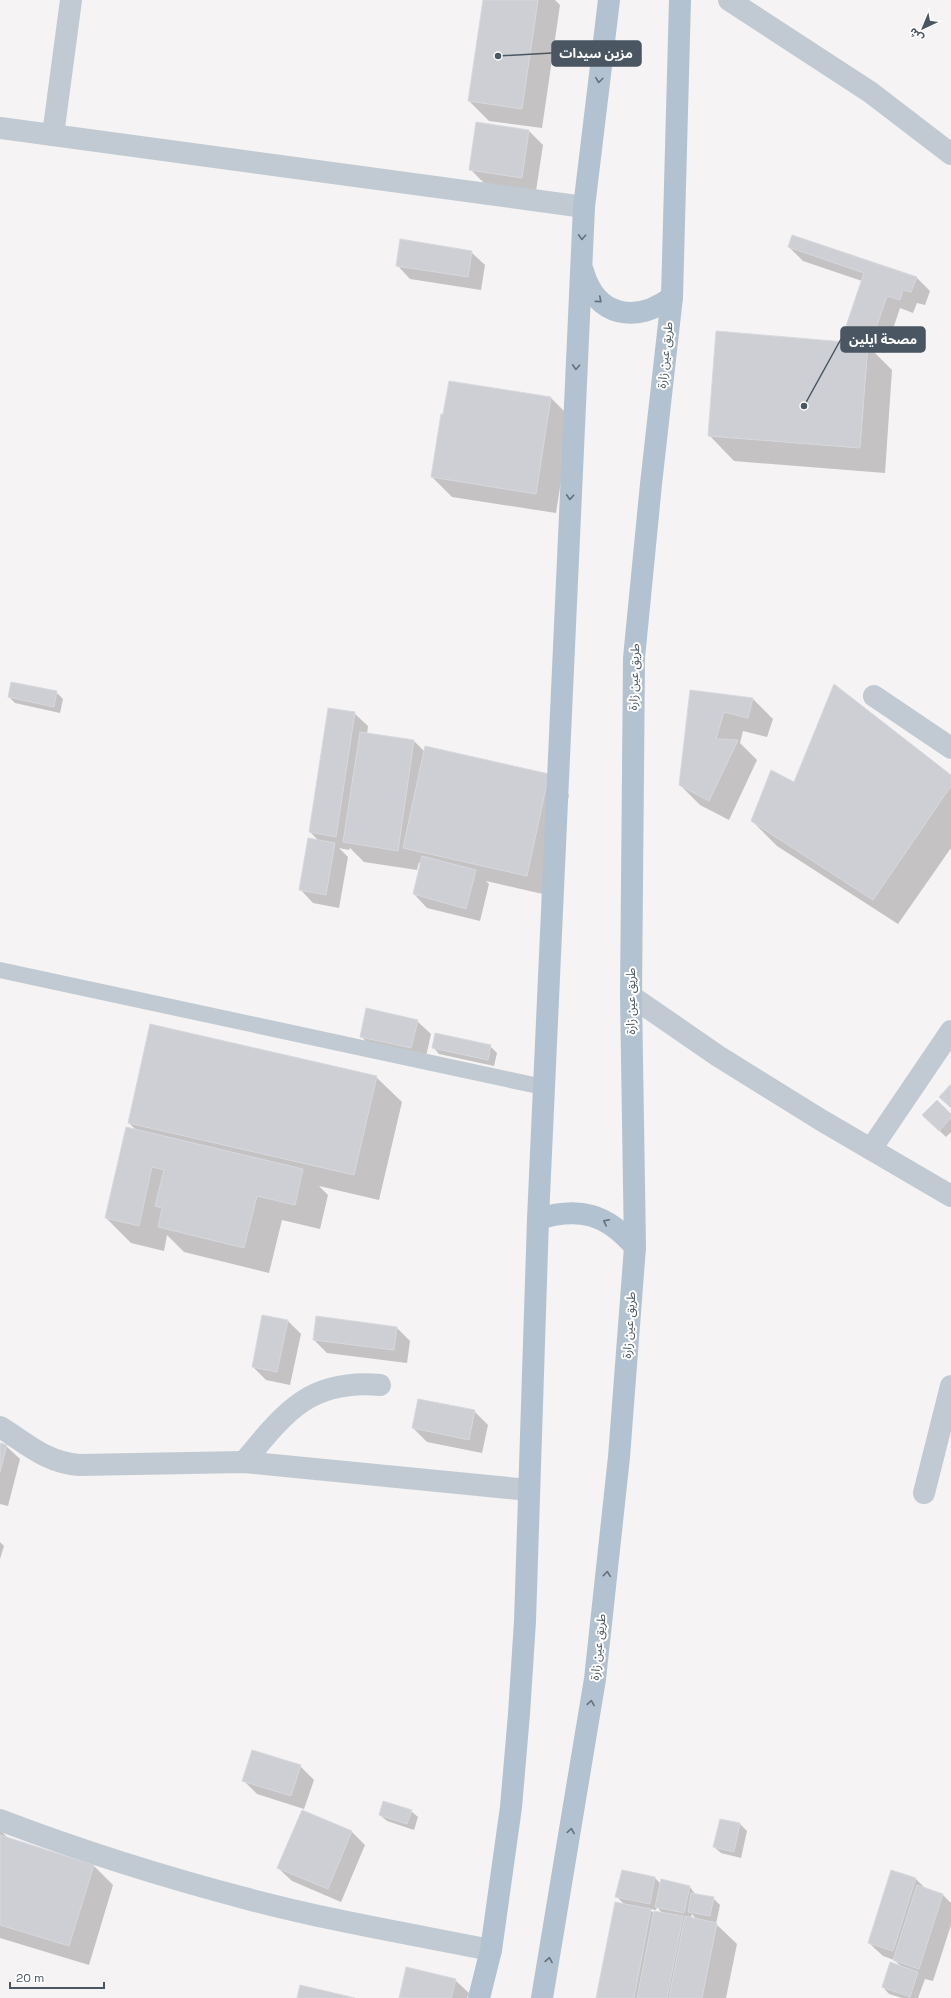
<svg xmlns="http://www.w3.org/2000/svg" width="951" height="1998" font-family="'Space Grotesk','Noto Sans Arabic',sans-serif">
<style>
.shadow{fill:#0003;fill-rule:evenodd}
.building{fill:#cdcfd5;stroke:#d7d9de}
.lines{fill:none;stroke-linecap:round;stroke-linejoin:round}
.service{stroke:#c1cad2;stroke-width:16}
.minor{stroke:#c1cad2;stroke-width:22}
.primary{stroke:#b3c2d1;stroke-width:22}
.oneway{stroke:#64717d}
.labels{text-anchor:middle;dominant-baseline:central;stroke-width:4;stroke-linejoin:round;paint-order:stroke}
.street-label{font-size:12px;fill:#4a5661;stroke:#fff}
.leader{fill:none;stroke:#4a5661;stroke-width:1.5}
.callout-dot{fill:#4a5661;stroke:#fff;stroke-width:1.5}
.callout{fill:#4a5661;stroke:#4a5661;stroke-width:1.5}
.callout-label{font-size:13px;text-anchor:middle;font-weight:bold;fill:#fff}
</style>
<rect width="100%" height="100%" fill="#f5f3f3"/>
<g class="shadow">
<path d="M484 0H555L560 5 542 128 489 121 469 101Z"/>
<path d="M477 123 529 131 543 145 536 191 484 183 470 169Z"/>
<path d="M789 247 916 277 930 291 925 305 917 303 913 313 900 308 885 353 871 349 892 370 885 473 734 461 709 435 858 344 846 331 862 281 803 261Z"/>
<path d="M471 252 485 265 481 290 410 279 397 265Z"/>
<path d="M450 382 551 398 571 418 556 513 452 497 432 477Z"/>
<path d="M691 691 753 699 773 719 767 737 743 731 740 743 757 760 729 820 700 805 680 785Z"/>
<path d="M56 692 63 699 60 713 15 703 9 697Z"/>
<path d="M354 713 368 726 367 734 414 741 425 752 549 775 569 795 547 895 486 881 489 884 480 921 427 908 414 894 421 865 419 862 417 870 364 862 350 848 349 850 339 848 348 857 339 908 313 903 300 889 319 841 310 832Z"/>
<path d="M951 777V848L898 924 777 846 752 821 794 784Z"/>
<path d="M417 1021 431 1034 425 1061 374 1050 361 1036Z"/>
<path d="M490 1046 497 1053 494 1066 439 1054 433 1047Z"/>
<path d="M376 1077 402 1102 379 1200 319 1186 328 1195 320 1229 282 1220 269 1273 184 1252 167 1235 164 1251 131 1243 106 1218 136 1130 129 1123Z"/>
<path d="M923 1115 951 1116V1132L946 1137Z"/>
<path d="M288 1321 301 1334 290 1385 266 1380 253 1367Z"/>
<path d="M397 1328 410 1341 407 1363 327 1353 314 1340Z"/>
<path d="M474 1411 488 1425 482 1453 427 1442 413 1428Z"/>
<path d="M0 1444 6 1446 20 1459 8 1506 0 1504Z"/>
<path d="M0 1542 4 1546 0 1559Z"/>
<path d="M300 1766 314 1780 304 1809 257 1794 243 1780Z"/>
<path d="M302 1811 352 1832 365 1845 341 1902 292 1881 278 1868Z"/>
<path d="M411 1811 418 1817 414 1830 387 1821 380 1815Z"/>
<path d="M721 1820 740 1824 747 1831 741 1858 721 1853 714 1847Z"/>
<path d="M0 1830 9 1839 93 1865 113 1885 89 1965 0 1938Z"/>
<path d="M655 1878 661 1884 690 1887 696 1895 713 1898 720 1905 716 1924 737 1944 726 1998H597L625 1905 617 1897ZM657 1907 663 1914 654 1913 649 1909 656 1910ZM692 1914 697 1920 691 1918Z"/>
<path d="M916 1879 926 1889 943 1895 951 1903V1925L933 1981 925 1979 918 1998H902L889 1994 883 1987 902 1967 894 1960 883 1956 869 1943Z"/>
<path d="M455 1980 469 1993 467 1998H400Z"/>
</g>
<g class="building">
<path d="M483 0H538L522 109 468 101Z"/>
<path d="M476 122 529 130 522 178 469 170Z"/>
<path d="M792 235 917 277 911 292 903 290 900 300 887 296 872 340 844 332 864 273 788 247Z"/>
<path d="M400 239 472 251 468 277 396 266Z"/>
<path d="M716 331 868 344 860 448 708 436Z"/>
<path d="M449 381 551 397 536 494 431 477 441 414H443Z"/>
<path d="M11 682 57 691 54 707 8 697Z"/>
<path d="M834 684 951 775V786L873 900 751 821 771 770 794 782Z"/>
<path d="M690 690 753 698 748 718 724 712 716 739 738 740 709 801 679 785Z"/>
<path d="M328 708 355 712 336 837 309 832Z"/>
<path d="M360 732 414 740 398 851 343 842Z"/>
<path d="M425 746 549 774 527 876 403 848Z"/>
<path d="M308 838 335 843 326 895 299 890Z"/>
<path d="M422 856 476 870 466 909 413 894Z"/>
<path d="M366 1008 418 1020 411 1048 360 1037Z"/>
<path d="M150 1024 377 1076 354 1175 128 1123Z"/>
<path d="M435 1033 491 1045 488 1060 432 1048Z"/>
<path d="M951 1084V1108L939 1097Z"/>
<path d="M937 1100 951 1114V1118L939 1131 922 1115Z"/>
<path d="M126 1127 303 1169 295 1205 257 1196 244 1248 158 1227 162 1208 155 1206 164 1170 152 1167 139 1226 105 1218Z"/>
<path d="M262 1315 288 1320 277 1372 252 1367Z"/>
<path d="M316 1316 397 1327 394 1350 313 1340Z"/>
<path d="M418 1399 475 1410 469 1440 412 1428Z"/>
<path d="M0 1443 7 1445 0 1472Z"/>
<path d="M252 1750 301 1765 291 1796 242 1781Z"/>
<path d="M383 1801 412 1810 407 1824 379 1815Z"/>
<path d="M302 1810 352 1831 328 1889 277 1868Z"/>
<path d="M720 1819 740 1823 734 1852 713 1847Z"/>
<path d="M0 1835 94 1865 69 1946 0 1925Z"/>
<path d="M622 1870 655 1877 650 1904 615 1897Z"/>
<path d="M891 1870 916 1878 893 1951 868 1943Z"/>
<path d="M661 1879 690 1886 684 1913 655 1907Z"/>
<path d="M917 1885 943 1894 919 1969 893 1960Z"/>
<path d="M691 1893 714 1897 710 1916 688 1912Z"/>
<path d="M615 1902 651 1909 634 1998H596Z"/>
<path d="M654 1911 683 1916 667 1998H637Z"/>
<path d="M685 1916 717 1923 702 1998H669Z"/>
<path d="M890 1962 918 1972 910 1997 882 1987Z"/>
<path d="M406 1967 456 1979 451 1998H399Z"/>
<path d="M300 1985 355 1998H297Z"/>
</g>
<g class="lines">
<path class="service" d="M0 970 543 1087"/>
<g class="minor">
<path d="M729 0 870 92 951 154"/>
<path d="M0 128 584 207"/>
<path d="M53 135 71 0"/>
<path d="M874 696 951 748"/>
<path d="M631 996 718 1056 821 1120 951 1196"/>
<path d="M871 1149 951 1031"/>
<path d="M0 1427C28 1444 45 1462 79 1465L244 1462 529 1490"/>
<path d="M244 1462C285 1412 310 1379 380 1385"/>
<path d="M924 1493 951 1386"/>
<path d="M0 1820C81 1851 164 1877 248 1899 327 1920 410 1934 491 1950"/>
</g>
<g class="primary">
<path d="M583 271C596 317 636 324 672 297"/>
<path d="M538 1219C579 1206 607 1214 635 1247"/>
<path d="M479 1998 491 1950 511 1807 519 1714 525 1621 538 1219 584 207 609 0"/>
<path d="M542 1998 595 1679 619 1457 635 1247 631 996 634 658 651 484 672 297 680 0"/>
</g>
</g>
<defs><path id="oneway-chevron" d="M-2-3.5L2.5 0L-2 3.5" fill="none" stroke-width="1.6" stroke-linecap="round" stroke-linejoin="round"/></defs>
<g class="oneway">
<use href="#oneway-chevron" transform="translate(599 80) rotate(97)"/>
<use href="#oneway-chevron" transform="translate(582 237) rotate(93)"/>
<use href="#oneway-chevron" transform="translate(599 300) rotate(40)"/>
<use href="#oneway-chevron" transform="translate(576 367) rotate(93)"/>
<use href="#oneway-chevron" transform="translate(570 497) rotate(93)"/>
<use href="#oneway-chevron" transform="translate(606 1222) rotate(-153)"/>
<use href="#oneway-chevron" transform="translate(607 1574) rotate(-84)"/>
<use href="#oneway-chevron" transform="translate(591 1703) rotate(-81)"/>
<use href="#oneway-chevron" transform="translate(571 1831) rotate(-81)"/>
<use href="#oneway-chevron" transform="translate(549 1960) rotate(-80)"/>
</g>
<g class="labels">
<g class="street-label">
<text transform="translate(665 355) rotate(-84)">طريق عين زارة</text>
<text transform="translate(634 677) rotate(-88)">طريق عين زارة</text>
<text transform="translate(631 1001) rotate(-90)">طريق عين زارة</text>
<text transform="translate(629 1325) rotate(-86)">طريق عين زارة</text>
<text transform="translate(598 1647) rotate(-84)">طريق عين زارة</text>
</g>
</g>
<path class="leader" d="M498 56L552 53M804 406L841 339"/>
<g class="callout-dot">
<circle cx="498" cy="56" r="4"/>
<circle cx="804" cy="406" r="4"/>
</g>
<g class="callout">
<rect x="552" y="41" width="89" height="25" rx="4"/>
<rect x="841" y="327" width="84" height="25" rx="4"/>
</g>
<g class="callout-label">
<text x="596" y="58">مزين سيدات</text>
<text x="883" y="344">مصحة ايلين</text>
</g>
<g transform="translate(923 28) rotate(224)" stroke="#ffffff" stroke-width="3" paint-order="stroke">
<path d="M0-3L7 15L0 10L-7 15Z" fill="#4a5661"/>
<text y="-6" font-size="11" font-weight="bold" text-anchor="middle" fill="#4a5661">ش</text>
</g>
<path d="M10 1982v6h94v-6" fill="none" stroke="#4a5661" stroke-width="2"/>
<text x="16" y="1982" font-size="12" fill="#4a5661" stroke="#ffffff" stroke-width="3" paint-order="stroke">20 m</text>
</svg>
